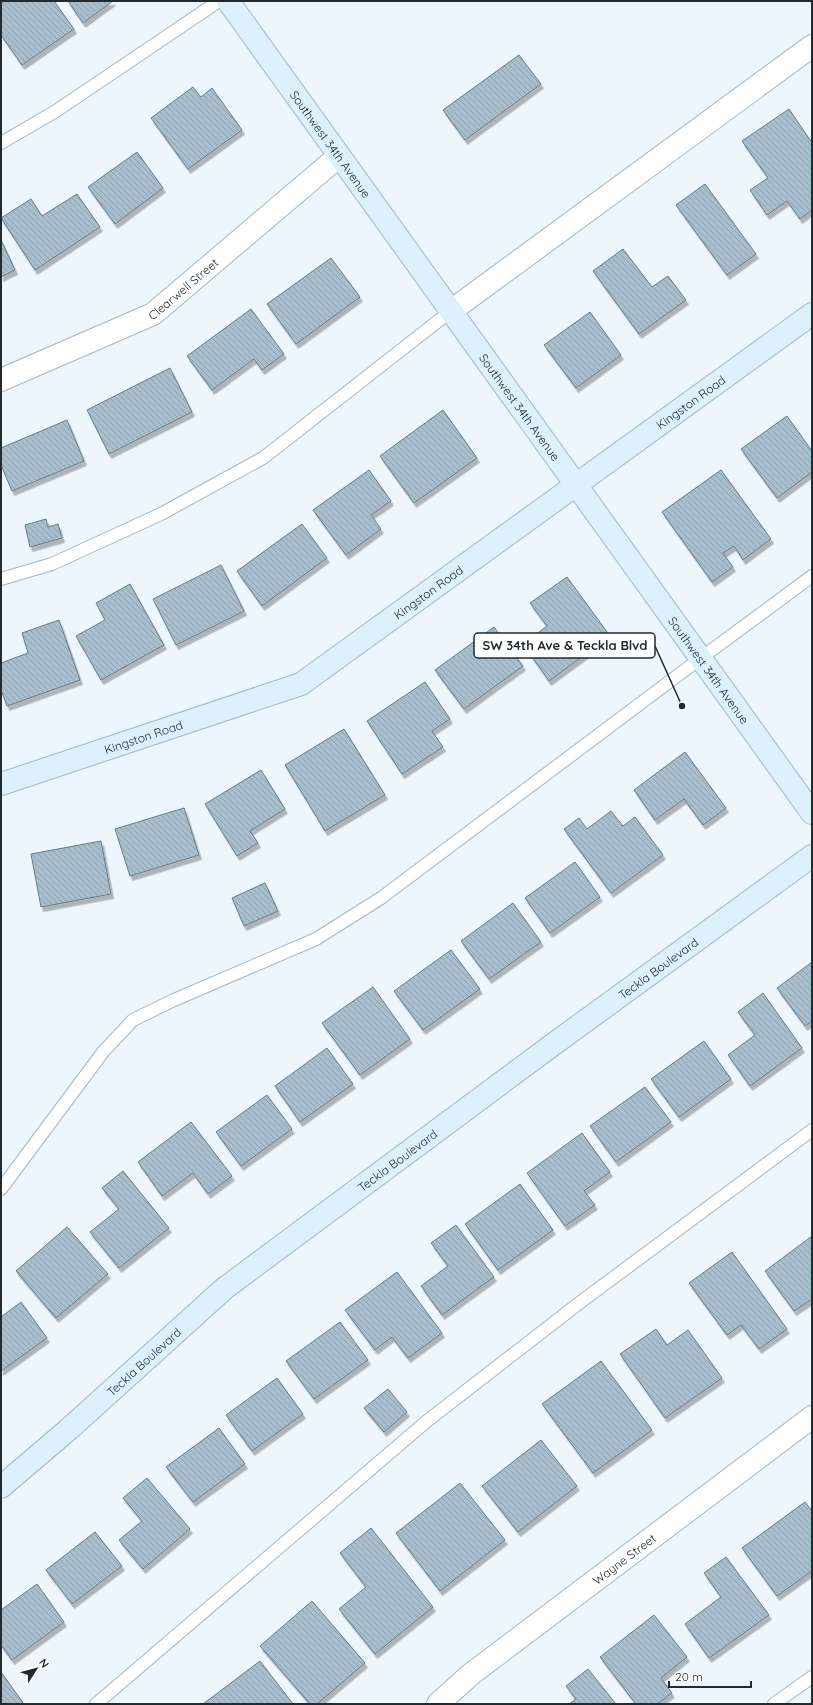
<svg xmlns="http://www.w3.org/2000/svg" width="813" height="1705" font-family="Quicksand,sans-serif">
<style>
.building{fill:url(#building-back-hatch);stroke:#667b88;filter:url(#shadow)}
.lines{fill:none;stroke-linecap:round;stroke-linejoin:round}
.lane-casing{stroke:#a1b7c6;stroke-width:14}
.street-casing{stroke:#a1b7c6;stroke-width:24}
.secondary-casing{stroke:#a1b7c6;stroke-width:24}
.lane{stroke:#fff;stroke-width:12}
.street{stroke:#fff;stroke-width:22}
.secondary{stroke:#ddf1fd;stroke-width:22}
.labels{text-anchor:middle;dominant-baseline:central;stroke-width:4;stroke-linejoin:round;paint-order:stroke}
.street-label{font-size:12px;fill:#212a2f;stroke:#fff}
.leader{fill:none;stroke:#212a2f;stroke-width:1.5}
.callout-dot{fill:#212a2f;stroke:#fff;stroke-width:1.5}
.callout{fill:#fff;stroke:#212a2f;stroke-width:1.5}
.callout-label{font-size:13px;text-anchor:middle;font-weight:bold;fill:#212a2f}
</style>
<defs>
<pattern id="building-back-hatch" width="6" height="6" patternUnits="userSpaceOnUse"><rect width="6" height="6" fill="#a8becd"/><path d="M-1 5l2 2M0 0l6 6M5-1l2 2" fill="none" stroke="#90a3b0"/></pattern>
<filter id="shadow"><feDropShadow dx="2.5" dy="4.5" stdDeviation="0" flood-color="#0004"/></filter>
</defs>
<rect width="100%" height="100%" fill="#edf6fc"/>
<g class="building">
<path d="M1 1H54L74 29 22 65 1 35Z"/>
<path d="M68 1H113L83 23Z"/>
<path d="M519 55 541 84 465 140 443 110Z"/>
<path d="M193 87 201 97 212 88 242 130 188 169 151 118Z"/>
<path d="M789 109 812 143V210L800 219 787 201 767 215 750 190 768 178 742 141Z"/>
<path d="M137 152 163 188 115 224 88 187Z"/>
<path d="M705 184 756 254 727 275 676 205Z"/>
<path d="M77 194 100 227 35 270 1 218 31 199 42 216Z"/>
<path d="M1 240 15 270 1 277Z"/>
<path d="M623 249 652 287 668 276 686 300 639 334 593 271Z"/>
<path d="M331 258 360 297 296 344 267 304Z"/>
<path d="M251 309 284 354 262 370 254 359 212 390 187 356Z"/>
<path d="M590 312 621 355 576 388 544 345Z"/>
<path d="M170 368 192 412 109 454 87 410Z"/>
<path d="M443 410 477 458 414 503 380 456Z"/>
<path d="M787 416 812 451V472L777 498 741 449Z"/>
<path d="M67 420 84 461 12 491 1 465V448Z"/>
<path d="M369 470 391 501 371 515 381 529 346 555 313 510Z"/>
<path d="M721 470 771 539 743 560 734 546 723 553 733 567 712 582 662 512Z"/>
<path d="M46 519 48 527 58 524 62 538 30 547 25 525Z"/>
<path d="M302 524 327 558 262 606 237 571Z"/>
<path d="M221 565 244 611 176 645 153 599Z"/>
<path d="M567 577 610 636 549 681 523 644 547 626 530 603Z"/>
<path d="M130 584 164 645 101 680 76 636 105 620 96 603Z"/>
<path d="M59 620 80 680 7 706 1 690V663L28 653 22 633Z"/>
<path d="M494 627 523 666 464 709 435 670Z"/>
<path d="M425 682 450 719 432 731 443 747 402 774 367 721Z"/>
<path d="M344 729 385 795 325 831 285 765Z"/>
<path d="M685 752 726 808 703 825 684 799 655 820 634 790Z"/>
<path d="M261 770 285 809 250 831 258 843 237 856 205 804Z"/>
<path d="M184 808 199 855 130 876 115 829Z"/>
<path d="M611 811 623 826 635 817 663 855 611 893 564 829 579 818 587 829Z"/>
<path d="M101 841 111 894 41 907 31 854Z"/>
<path d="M575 862 600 897 550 933 525 898Z"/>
<path d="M265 883 278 911 244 926 232 898Z"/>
<path d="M513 903 541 942 489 979 461 941Z"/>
<path d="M451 950 480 989 423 1030 394 991Z"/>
<path d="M812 962V1021L805 1026 777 988Z"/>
<path d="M373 987 410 1039 360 1075 322 1023Z"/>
<path d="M763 993 802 1048 750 1086 728 1055 755 1035 738 1012Z"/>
<path d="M704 1041 731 1079 679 1117 651 1079Z"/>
<path d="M327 1048 353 1084 300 1122 275 1086Z"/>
<path d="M645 1087 671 1122 616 1162 590 1126Z"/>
<path d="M267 1095 292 1129 241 1166 216 1132Z"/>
<path d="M191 1122 232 1176 208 1194 193 1173 162 1196 138 1162Z"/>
<path d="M582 1133 610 1172 584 1191 595 1205 565 1226 527 1173Z"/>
<path d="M123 1171 169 1228 119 1268 90 1232 119 1209 102 1188Z"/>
<path d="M520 1184 553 1230 498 1270 465 1224Z"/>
<path d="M456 1225 494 1277 442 1315 421 1286 448 1266 431 1243Z"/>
<path d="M67 1227 108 1274 56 1318 16 1271Z"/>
<path d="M812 1236V1299L794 1311 765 1271Z"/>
<path d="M732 1252 787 1329 759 1349 741 1325 727 1335 689 1283Z"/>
<path d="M397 1272 442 1333 408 1358 392 1337 375 1350 345 1310Z"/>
<path d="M21 1302 47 1338 1 1371V1317Z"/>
<path d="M340 1322 368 1360 314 1399 286 1361Z"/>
<path d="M656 1329 667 1345 688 1330 722 1378 665 1418 620 1354Z"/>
<path d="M601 1361 652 1430 593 1473 542 1404Z"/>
<path d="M277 1378 303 1414 252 1451 226 1415Z"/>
<path d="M388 1389 407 1412 384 1432 364 1408Z"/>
<path d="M219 1428 245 1464 193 1502 166 1467Z"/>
<path d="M541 1440 577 1486 518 1532 482 1486Z"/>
<path d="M147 1478 190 1529 143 1569 119 1540 142 1521 123 1498Z"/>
<path d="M460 1483 505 1540 440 1591 396 1533Z"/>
<path d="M805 1502 812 1511V1571L777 1596 742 1548Z"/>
<path d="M371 1528 433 1607 375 1654 339 1609 366 1587 340 1553Z"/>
<path d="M95 1532 122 1566 72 1604 46 1570Z"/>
<path d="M726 1557 769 1615 709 1658 685 1624 721 1597 704 1573Z"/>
<path d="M37 1584 64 1622 12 1660 1 1645V1610Z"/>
<path d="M312 1601 365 1663 317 1704H310L260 1646Z"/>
<path d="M654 1615 687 1657 661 1678 672 1693 657 1704H636L600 1657Z"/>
<path d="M260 1661 293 1704H203Z"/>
<path d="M588 1669 616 1704H569L576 1699 566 1686Z"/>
<path d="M1 1672 24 1704H1Z"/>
</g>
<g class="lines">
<defs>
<g id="lane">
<path d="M1 143 56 111 219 1"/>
<path d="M1 579 52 564 161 514 263 458 451 311"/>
<path d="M1 1189 103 1052 133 1020 174 1000 316 939 381 898 701 658 812 576"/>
<path d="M96 1704 427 1421 578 1304 812 1130"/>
<path d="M774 1704 812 1677"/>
</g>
<g id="street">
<path d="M451 311 812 46"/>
<path id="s1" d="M1 380 153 314 339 156"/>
<path id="s2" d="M438 1704 470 1675 812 1417"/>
</g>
<g id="secondary">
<path id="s3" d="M228 1 812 813"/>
<path id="s4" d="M1 784 301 684 812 314"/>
<path id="s5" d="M1 1487 69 1429 225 1288 551 1046 812 856"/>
</g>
</defs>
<use href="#lane" class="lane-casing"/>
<use href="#street" class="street-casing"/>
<use href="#secondary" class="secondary-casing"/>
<use href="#lane" class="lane"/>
<use href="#street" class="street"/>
<use href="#secondary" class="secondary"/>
</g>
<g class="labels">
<g class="street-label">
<text stroke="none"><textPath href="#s3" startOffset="176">Southwest 34th Avenue</textPath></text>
<text stroke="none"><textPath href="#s1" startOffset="205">Clearwell Street</textPath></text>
<text stroke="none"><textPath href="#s4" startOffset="797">Kingston Road</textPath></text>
<text stroke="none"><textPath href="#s3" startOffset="500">Southwest 34th Avenue</textPath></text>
<text stroke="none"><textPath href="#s4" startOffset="473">Kingston Road</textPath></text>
<text stroke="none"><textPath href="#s3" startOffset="824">Southwest 34th Avenue</textPath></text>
<text stroke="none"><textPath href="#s4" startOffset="150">Kingston Road</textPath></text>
<text stroke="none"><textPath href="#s5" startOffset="838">Teckla Boulevard</textPath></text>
<text stroke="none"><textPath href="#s5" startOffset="514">Teckla Boulevard</textPath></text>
<text stroke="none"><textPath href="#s5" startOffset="190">Teckla Boulevard</textPath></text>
<text stroke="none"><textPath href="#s2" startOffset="236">Wayne Street</textPath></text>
</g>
</g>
<path class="leader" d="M682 706L655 646"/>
<circle class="callout-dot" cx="682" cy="706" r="4"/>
<rect class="callout" x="474" y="633" width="181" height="25" rx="4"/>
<g class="callout-label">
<text x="565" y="650">SW 34th Ave &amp; Teckla Blvd</text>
</g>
<rect width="813" height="1705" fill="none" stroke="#212a2f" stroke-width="4"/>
<g transform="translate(36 1669) rotate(54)" stroke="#ffffff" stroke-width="3" paint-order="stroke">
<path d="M0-3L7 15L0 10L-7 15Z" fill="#212a2f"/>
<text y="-6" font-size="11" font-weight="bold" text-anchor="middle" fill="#212a2f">N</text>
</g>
<path d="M669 1681v6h82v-6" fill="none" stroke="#212a2f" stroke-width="2"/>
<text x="675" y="1681" font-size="12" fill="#212a2f" stroke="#ffffff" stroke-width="3" paint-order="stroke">20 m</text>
</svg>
